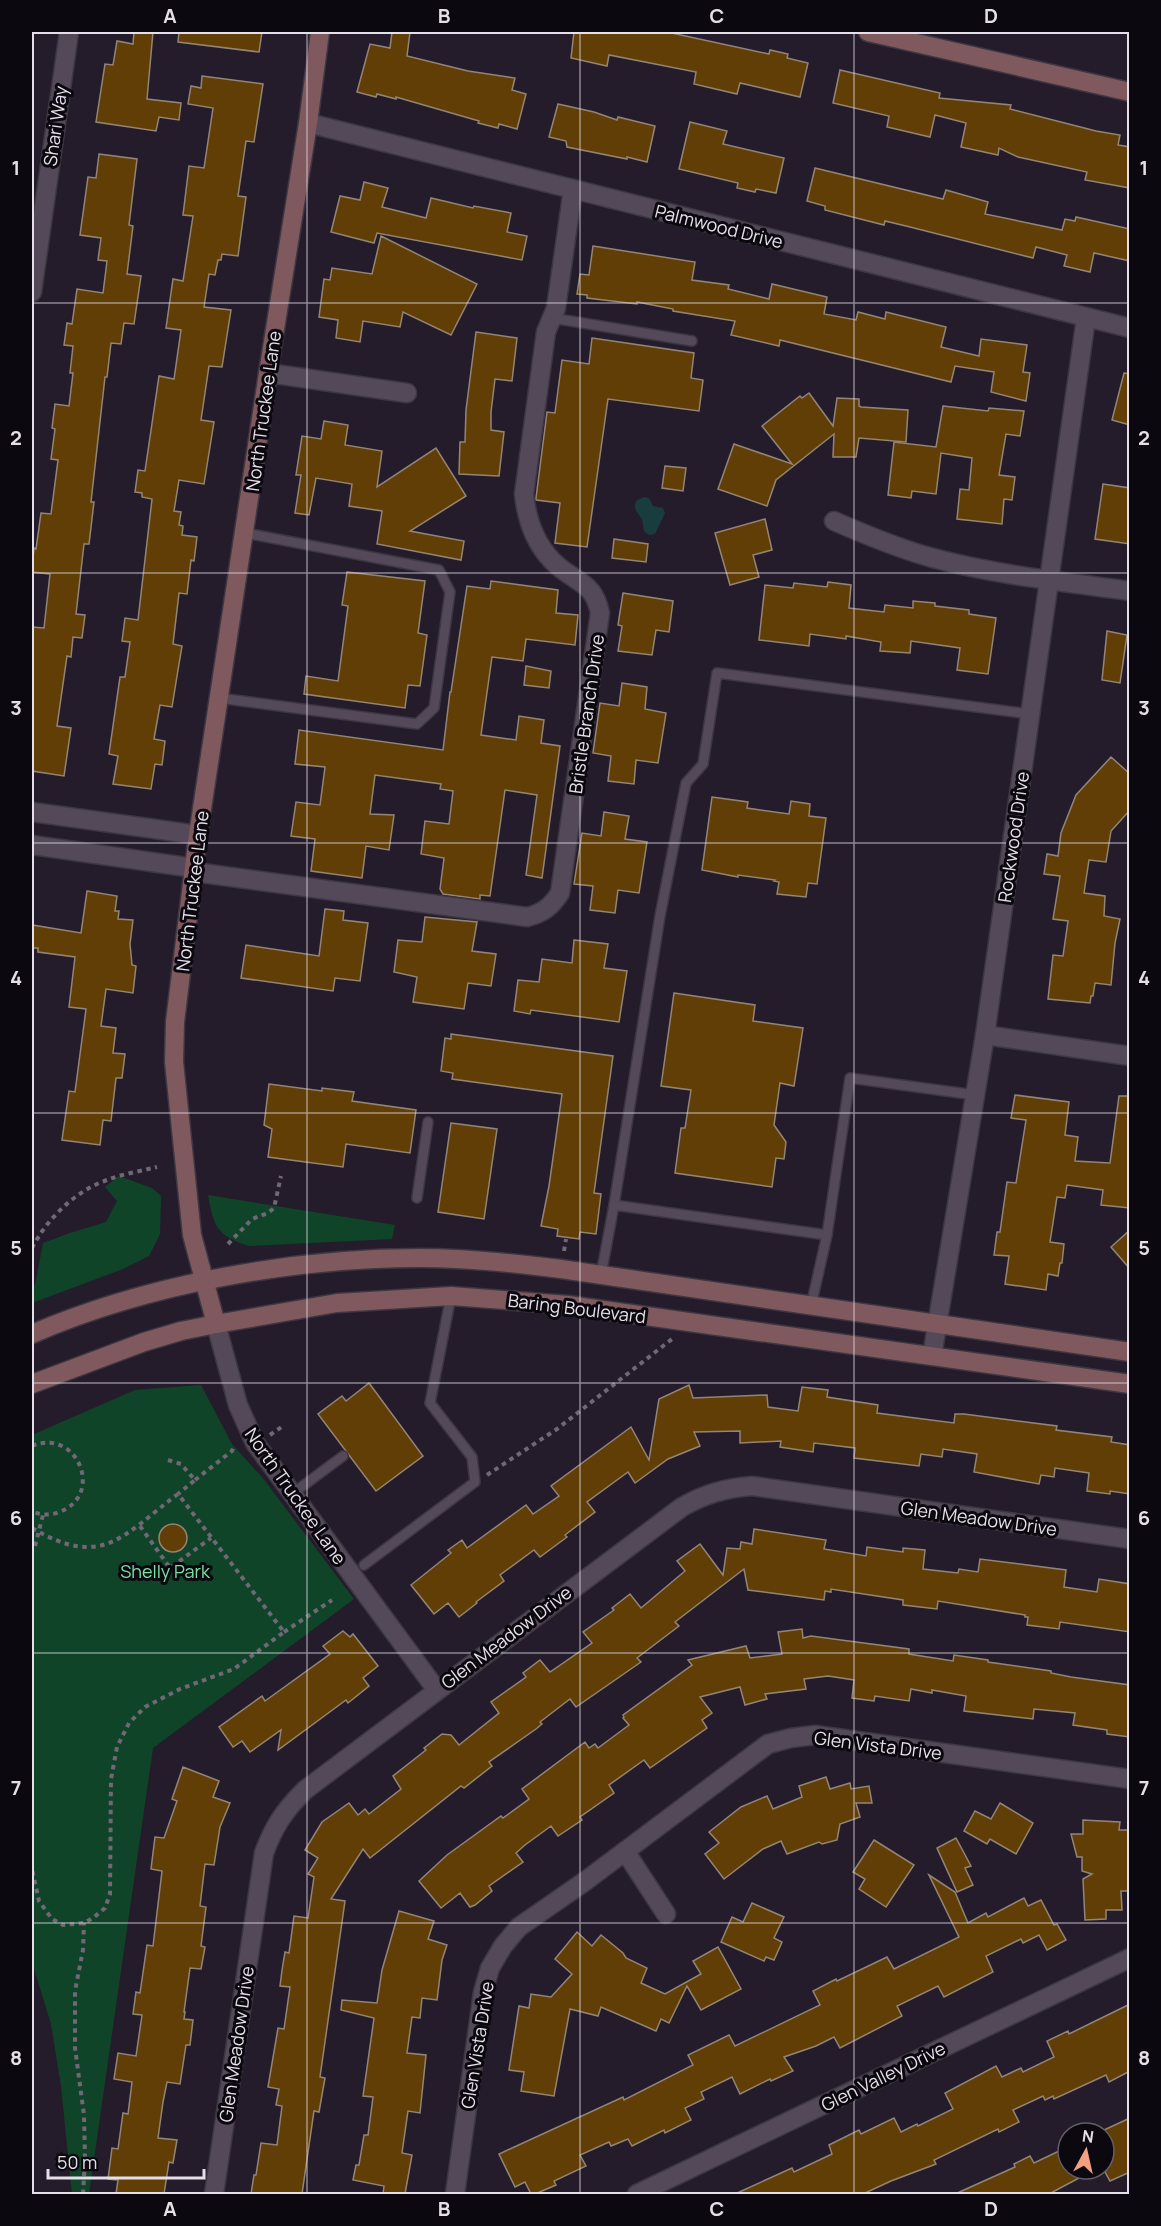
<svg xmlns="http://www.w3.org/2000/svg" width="1161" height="2226" font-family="Manrope,sans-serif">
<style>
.green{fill:#104429}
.water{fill:#193c3f}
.building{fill:#623e07;stroke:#938575;stroke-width:1.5}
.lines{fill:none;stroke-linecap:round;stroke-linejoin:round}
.lane-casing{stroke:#3d3742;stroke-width:12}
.street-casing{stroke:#3d3742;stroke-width:21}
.secondary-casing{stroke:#3d3742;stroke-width:21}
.path{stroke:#706875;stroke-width:4;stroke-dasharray:4.5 4.5;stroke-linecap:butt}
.lane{stroke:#534959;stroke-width:9}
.street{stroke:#534959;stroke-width:18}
.secondary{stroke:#7f595d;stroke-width:18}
.grid{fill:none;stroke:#e5dfe9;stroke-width:1.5;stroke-opacity:0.55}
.labels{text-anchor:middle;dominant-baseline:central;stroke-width:6;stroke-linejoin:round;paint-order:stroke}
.street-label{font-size:18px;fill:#e5dfe9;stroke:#0c080f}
.park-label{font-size:18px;fill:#79e3a6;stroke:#0c080f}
.neatline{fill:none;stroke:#e5dfe9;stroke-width:2}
.grid-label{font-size:20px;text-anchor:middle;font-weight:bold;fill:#e5dfe9}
</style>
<rect width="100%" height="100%" fill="#251c2b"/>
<g class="green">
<path d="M119 1176 152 1188 161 1196 160 1234 149 1256 123 1269 32 1303V1286L35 1285 43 1243 70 1233 106 1222 117 1201 105 1187Z"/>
<path d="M208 1195 395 1225 392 1239 249 1246C216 1235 214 1227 208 1195Z"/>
<path d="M201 1385 232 1444 262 1477 354 1599 153 1748 89 2194H72L61 2086 51 2024 32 1962V1435L135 1390Z"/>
</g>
<path class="water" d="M644 497 649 498 653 506 663 508 665 513 655 534 649 535 645 532C642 527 644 523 641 518 637 511 633 510 636 501Z"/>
<g class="building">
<path d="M134 32H153L147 99 181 103 179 120 159 117 156 131 96 122 105 64 113 65 117 41 133 44Z"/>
<path d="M179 32H262L259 52 178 42Z"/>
<path d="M392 32H410L407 56 468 71 515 78 512 90 526 94 517 129 499 124 498 128 478 123 479 121 396 97V99L377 94 376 97 357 92 370 44 390 48Z"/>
<path d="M574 32H667L769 54 770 50 788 54 787 58 808 63 800 97 740 83 737 94 694 84 696 72 609 55 607 66 571 58Z"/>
<path d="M840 70 940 93 939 98 1011 105 1010 109 1096 131 1120 135 1118 145 1130 147V188L1085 180 1087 172 1018 157 999 148 998 155 961 147 966 123 935 115 930 137 887 127 889 116 833 103Z"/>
<path d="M202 76 263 84 254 142 246 141 238 196 246 197 238 256 222 254 221 260H218L215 275 209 274 204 307 231 310 222 367 209 366 201 420 214 422 204 484 179 480 174 511 181 512 179 525 183 526 182 535 197 537 194 561 191 560 187 594 179 593 173 644 182 646 178 670 172 707 160 705 154 739 165 741 162 765 155 764 151 789 113 784 118 756 109 754 120 677H125L130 642 122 641 125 618 138 620 152 499 142 497V493L135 492 138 470 145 471 159 376 174 379 181 330 166 328 173 279 183 281 193 216 183 215 189 166 204 168 213 108 188 104 191 86 201 88Z"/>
<path d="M558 104 594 112 617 120 618 117 655 126 647 162 627 157V159L567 147 566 141 549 137Z"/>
<path d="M690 122 727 131 723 144 784 158 776 193 756 189 755 192 737 188 738 183 679 169Z"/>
<path d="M99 154 137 159 129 225 133 226 127 274 141 276 134 324 124 323 121 344 111 343 107 377H105L91 502H94L89 544H84L76 614 85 615 82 638 73 637 71 657 67 656 57 726 71 728 64 776 32 771V627L44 628 50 574 32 572V567L34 548 36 549 41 513 51 514 58 460 51 459 55 429 52 428 55 404 69 406 73 373H70L73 346 64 345 67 323 72 324 77 289 103 293 107 261 98 260 101 238 80 235 88 177 96 178Z"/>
<path d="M815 168 943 199 946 190 988 202 985 214 1062 230 1065 219 1075 221 1076 217 1130 229V261L1094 253 1090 272 1064 266 1067 255 1036 247 1033 258 906 226 885 221 884 225 825 210V206L807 201Z"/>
<path d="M364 182 388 188 382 207 426 218 431 198 473 208 474 206 511 213 507 232 527 236 522 260 377 233 374 243 331 232 340 196 360 200Z"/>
<path d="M381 236 477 284 451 335 403 312 400 327 363 321 360 342 336 338 338 320 319 317 324 279 330 280 332 268 372 274Z"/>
<path d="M593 246 695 262 692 280 729 285 728 289 769 299 772 284 827 297 824 314 856 320 858 312 885 319 886 312 946 327 941 347 979 356 981 339 1027 345 1023 372 1030 373 1026 401 991 392 994 372 955 366 951 382 780 340 779 346 731 335 735 321 673 311V309L637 302V304L587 298V295L577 294 580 274 589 275Z"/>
<path d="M476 332 517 338 512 381 495 379 491 412V430L504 432 499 476 459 474 460 442H465L466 410Z"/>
<path d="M592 338 694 353 691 378 703 380 699 411 608 399 587 547 555 543 560 503 536 500V498L547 412 555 413 562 360 589 364Z"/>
<path d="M1124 373 1130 374V425L1112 420Z"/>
<path d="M809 393 833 426 837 398 859 399V406L861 407 908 410 906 442 859 438 856 457H833L834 434 776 480 767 506 718 489 734 444 792 464 762 426 800 396 802 398Z"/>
<path d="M943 406 988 411 989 408 1024 411 1020 436 1006 434 999 475 1015 477 1012 500 1004 499 1002 524 957 519 960 489 969 490 972 458 941 453 936 494 912 491 911 498 888 495 894 442 936 447Z"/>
<path d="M324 421 348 425 345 445 382 451 377 487 436 448 466 496 410 531 464 541 461 560 377 544 382 511 349 506 352 484 316 478 309 515 295 513 301 475H296L302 436 321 439Z"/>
<path d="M665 466 686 468 683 491 662 488Z"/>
<path d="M1103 484 1130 488V544L1095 539Z"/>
<path d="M765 519 772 550 753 555 759 577 730 585 715 533Z"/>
<path d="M614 539 648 544 646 562 612 558Z"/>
<path d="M347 572 425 581 418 633 427 635 420 686 408 685 405 708 304 694 306 676 338 681 348 606 342 605Z"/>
<path d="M491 581 558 590 556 613 578 615 575 645 526 639 523 661 492 657 481 735 516 740 519 716 544 720 541 743 560 746 542 878 526 875 537 795 505 790 490 896 480 895V899L443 894 440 889 444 858 421 854 425 821 449 824 453 791 440 789 441 784 375 775 370 814 394 815 389 850 366 846 362 878 311 871 315 839 291 836 296 802 320 805 325 767 295 764 299 730 443 750 450 692H451L467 586 490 589Z"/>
<path d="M828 582 851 585 849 608 884 612 885 605 913 608V601L935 603V606L969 610V614L996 618 988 674 957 670 960 648 911 641 910 653 880 651 881 642 846 636V639L810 634 809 646 759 640 765 585 793 588 794 583 827 587Z"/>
<path d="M623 593 673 601 669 632 656 630 652 655 618 651 622 626 618 625Z"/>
<path d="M1107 631 1127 635 1120 683 1102 680Z"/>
<path d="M526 666 551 671 549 688 524 685Z"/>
<path d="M622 683 647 687 645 709 666 713 658 763 636 760 634 784 608 781 611 756 593 753 600 703 619 706Z"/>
<path d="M1111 757 1130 774V810L1111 831 1106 862 1089 860 1084 893 1105 896 1104 916 1120 919 1115 943 1111 985 1095 983 1093 996H1091L1090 1003 1048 999 1053 955 1063 956 1068 921 1053 919 1060 876 1044 874 1047 854 1058 856 1061 833 1076 795Z"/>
<path d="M712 797 748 802 747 808 789 814 791 801 810 804 809 816 826 818 817 884 808 883 806 897 777 894 779 882 774 881 775 880 738 875V877L702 870Z"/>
<path d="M604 812 629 816 625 839 647 842 639 893 618 890 615 913 590 910 593 886 574 884 582 833 601 836Z"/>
<path d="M87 891 117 896 115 911H119L118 919 133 920 130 944 132 965 136 966 133 993 106 989 101 1026 116 1028 113 1053 125 1054 122 1078H116L111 1121 103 1120 100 1145 62 1140 69 1091 75 1092 86 1009 69 1007 75 957 38 952V948H32V925L81 933Z"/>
<path d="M325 909 344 911 343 920 368 923 360 981 335 978 333 991 241 978 246 945 319 956Z"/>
<path d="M425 917 477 922 472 951 496 954 491 986 468 983 464 1009 413 1002 417 977 394 972 398 940 422 942Z"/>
<path d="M574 940 608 944 604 968 627 971 619 1022 531 1010 530 1014 514 1011 518 980 539 982 542 959 572 963Z"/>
<path d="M674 993 755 1005 753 1021 803 1028 794 1086 780 1083 774 1125 786 1142 784 1159 776 1158 772 1187 675 1173 681 1128H685L691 1090 661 1086Z"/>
<path d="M451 1034 613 1056 594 1193 601 1194 596 1234 580 1232 579 1239 557 1236 558 1229 541 1226 549 1186 562 1094 452 1079 453 1073 441 1071 445 1038 451 1039Z"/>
<path d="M269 1084 322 1091V1088L354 1092 352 1101 416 1110 410 1153 346 1144 343 1167 268 1157 272 1129 264 1125Z"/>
<path d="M1015 1095 1069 1102 1065 1135 1078 1137 1075 1161 1110 1163 1119 1096H1130V1208L1101 1205 1103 1190 1067 1185 1065 1198 1057 1197 1050 1242 1064 1244 1062 1263H1060L1058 1276 1048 1274 1046 1290 1005 1284 1009 1256 994 1255 997 1232H1000L1007 1182 1016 1183 1026 1120 1011 1118Z"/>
<path d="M451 1123 497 1129 484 1219 438 1212Z"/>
<path d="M1130 1230V1269L1111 1247Z"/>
<path d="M369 1383 423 1456 376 1491 318 1414 342 1396 346 1401Z"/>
<path d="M689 1385 693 1398 767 1395 768 1407 798 1411 802 1387 828 1390 827 1397 878 1405 877 1413 954 1423 955 1414H964L1057 1426 1056 1430 1112 1437 1111 1442 1130 1445V1494L1110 1491V1494L1087 1491 1089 1473 1055 1468 1054 1477 1041 1475 1039 1484 974 1472 977 1454 943 1449 942 1457 921 1454 919 1466 854 1458 855 1448 814 1443 813 1452 780 1447 781 1441 740 1443V1431L694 1432 700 1446 668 1459 635 1483 628 1472 587 1502 595 1512 565 1535 567 1537 540 1557 534 1550 500 1575 504 1581 476 1602 477 1603 459 1617 448 1603 434 1614 411 1585 451 1553 448 1550 462 1540 467 1548 526 1505 533 1514 559 1496 551 1486 631 1427 649 1460 659 1399Z"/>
<circle cx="173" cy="1538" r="14"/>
<path d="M754 1529 826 1540 824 1549 866 1556 867 1547 903 1552V1548L925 1550 923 1569 958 1573 959 1569 978 1572 980 1559 1066 1570 1064 1587 1097 1592 1099 1579 1130 1584V1632L1060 1622 1059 1629 1027 1625 1028 1617H1025V1615L938 1601 937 1609 903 1605V1600L831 1589V1592L825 1591 824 1600 748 1590 744 1569 675 1622 679 1626 637 1658 641 1662 576 1707 570 1699 540 1722 542 1724 536 1729 489 1762 492 1766 464 1788 461 1786 370 1858 363 1849 331 1899 345 1901 320 2077 325 2078 319 2112 314 2111 302 2194H251L254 2175H256L261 2143 277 2145 282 2106 276 2105 279 2089 268 2087 278 2028 284 2029 290 1987 280 1986 282 1970 285 1952 289 1953 294 1916 308 1918 314 1877 308 1874 318 1858 305 1850 322 1822 349 1803 358 1815 365 1809 369 1814 401 1789 393 1776 426 1750 424 1748 442 1734 451 1735 459 1745 499 1713 491 1702 526 1677 523 1673 540 1660 550 1672 592 1643 583 1632 614 1610 612 1608 630 1594 641 1608 685 1571 677 1561 700 1544 723 1575 727 1548 740 1549 741 1542 752 1544Z"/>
<path d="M802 1629 803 1638 811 1636 841 1640 909 1649V1654L953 1661 954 1655 988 1660V1662L1051 1671V1673L1071 1677 1130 1685V1737L1107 1734V1730L1073 1725 1075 1713 1034 1709 1033 1719 964 1711 966 1696 932 1690V1693L911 1689 909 1701 875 1696 874 1701 852 1698 854 1680 828 1676 804 1679 806 1689 765 1694 767 1699 745 1705 740 1687 700 1697 712 1713 702 1720 707 1728 650 1768 644 1760 609 1785 614 1793 580 1817 582 1820 558 1836 551 1826 525 1845 516 1853 523 1862 489 1886 492 1891 475 1905 470 1907 460 1893 441 1908 419 1881 447 1855 501 1816 503 1818 529 1799 522 1789 585 1742 589 1748 595 1744 598 1748 629 1725 623 1718 624 1717 623 1715 692 1665 688 1660 746 1646 750 1658 782 1654 778 1632Z"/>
<path d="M343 1631 350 1637 353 1634 378 1666 363 1678 369 1686 348 1703 346 1700 278 1750 281 1730 250 1752 242 1741 233 1747 219 1727 262 1696 265 1701 330 1654 323 1646Z"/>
<path d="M183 1767 219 1781 213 1797 230 1803 220 1827 214 1865 205 1864 200 1906 206 1907 201 1946 205 1947 201 1969 190 1968 184 2012H185L184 2019 193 2020 190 2045H186L180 2084 167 2082 163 2102 158 2138 177 2140 173 2163 169 2162 164 2194H116L118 2180 108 2179 112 2148 118 2149 123 2113 128 2114 132 2082 114 2079 118 2053 136 2056 142 2015 133 2014 136 1992 140 1993 147 1945 153 1946 162 1871 151 1869 155 1837 164 1838 177 1801 172 1799Z"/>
<path d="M826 1777 830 1789 850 1783 851 1789 869 1786 872 1803H856L860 1817 840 1824 837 1840 822 1844 819 1842 787 1854 781 1841 763 1849 724 1879 705 1854 719 1843 709 1832 741 1807 767 1796 773 1809 802 1797 799 1786Z"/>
<path d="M1000 1803 1033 1823 1016 1854 990 1839 987 1844 964 1831 975 1811 991 1819Z"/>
<path d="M1083 1820 1120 1822 1119 1830H1130V1891H1121L1122 1910H1106V1919L1085 1920 1083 1879 1092 1874 1082 1871V1857H1077L1071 1834H1083Z"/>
<path d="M956 1838 971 1866 965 1868 973 1885 957 1892 937 1848Z"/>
<path d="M874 1840 914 1865 886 1907 859 1889 865 1879 853 1872Z"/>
<path d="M929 1875 955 1892 968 1923 986 1913 988 1917 1024 1898 1028 1906 1041 1900 1054 1925 1057 1924 1066 1940 1047 1950 1039 1935 1023 1943 1021 1939 986 1956 993 1972 944 1997 938 1986 897 2006 902 2016 840 2048 834 2037 816 2046 784 2057 793 2071 771 2081 770 2079 740 2094 732 2077 701 2092 704 2099 685 2108 691 2120 665 2133 664 2130 632 2146 628 2139 611 2146 609 2142 580 2155 586 2166 554 2181 556 2185 535 2194H531L525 2182 515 2187 499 2154 623 2097 624 2100 693 2065 688 2055 729 2035 735 2046 820 2005 813 1991 836 1979 837 1981 887 1957 894 1969 959 1937Z"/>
<path d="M752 1903 784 1917 774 1938 782 1942 774 1960 766 1957 764 1961 721 1942 732 1917 743 1922Z"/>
<path d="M399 1911 434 1921 428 1939 447 1945 442 1960 437 2000 422 1998 420 2018 412 2017 407 2053 426 2055 420 2113 408 2111 402 2153 412 2155 405 2194H383L384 2186 353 2180 356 2165H359L364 2135H368L373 2097 363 2096 374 2018 341 2010 342 2000 377 2003 382 1970Z"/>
<path d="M577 1932 592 1946 601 1935 623 1953 626 1958 647 1968 641 1983 665 1994 701 1974 693 1961 718 1947 741 1989 701 2010 687 1986 669 2023 661 2019 656 2031 601 2007 598 2016 570 2009 554 2096 521 2091 524 2072 509 2070 519 2006 529 2008 531 1994 551 1997 572 1974 555 1959Z"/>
<path d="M1130 2004V2071L1109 2082 1106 2075 1054 2099 1053 2096 1045 2100 1043 2096 1013 2110 1019 2122 999 2132 998 2129 934 2160 936 2164 891 2181 863 2194H735L792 2168 794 2172 832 2154 829 2145 859 2130 861 2134 894 2118 901 2132 917 2124 918 2126 953 2109 945 2093 996 2066 1002 2077 1021 2068 1023 2072 1054 2057 1047 2041 1068 2031 1069 2034Z"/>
<path d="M1130 2118V2172L1110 2181 1104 2170V2130Z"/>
<path d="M1061 2150 1068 2169H1096L1049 2194H955L1015 2167 1014 2164 1030 2156 1034 2163Z"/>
</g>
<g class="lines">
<defs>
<g id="lane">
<path d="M552 318 692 341"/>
<path d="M219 698 417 724 434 708 450 592 439 570 245 533"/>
<path d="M417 1198 428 1122"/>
<path d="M614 1205 660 916 686 783 703 764 717 673 1030 714"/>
<path d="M601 1275 614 1205 827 1235"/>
<path d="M811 1306 827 1235 850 1078 975 1095"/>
<path d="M292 1494 343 1456"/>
<path d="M364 1565 475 1482 472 1457 430 1403 451 1296"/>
</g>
<g id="street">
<path d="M308 123 1130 328"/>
<path d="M32 292 69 32"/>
<path d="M268 373 407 393"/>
<path d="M834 521C866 535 899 549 933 558 997 575 1064 582 1130 591"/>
<path d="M32 812 198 835"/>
<path d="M32 845 194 868"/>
<path d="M194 872 527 917C543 913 551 907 560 893L600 613C594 584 580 584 559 567 536 548 527 522 524 494L546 332 556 308 573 189"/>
<path d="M985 1035 1130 1056"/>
<path d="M216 1324 238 1405 255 1443 436 1689"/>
<path d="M932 1356 985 1035 1086 318"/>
<path d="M625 1851 666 1914"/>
<path d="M214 2194 264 1853C274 1826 284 1811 305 1790L682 1507C705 1494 725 1488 752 1486L1130 1539"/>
<path d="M455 2194 483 1992 490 1968 503 1946 519 1927 584 1882 768 1744 791 1738 815 1735 1130 1779"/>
<path d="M637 2194 1130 1958"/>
</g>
<g id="secondary">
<path d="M868 32 1130 92"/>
<path d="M216 1324 192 1235 174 1062 175 1022 198 835 268 373 308 123 320 32"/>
<path d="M32 1334C148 1284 293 1258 420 1258 467 1258 514 1263 561 1269L1130 1352"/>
<path d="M32 1384 144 1342 181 1331 216 1324 337 1303 451 1296 568 1305 1130 1384"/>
</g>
</defs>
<use href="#lane" class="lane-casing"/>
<use href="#street" class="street-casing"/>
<use href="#secondary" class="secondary-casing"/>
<g class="path">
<path d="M228 1244 252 1219 268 1213 274 1208 281 1176"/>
<path d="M32 1248C47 1219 75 1191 107 1180 122 1174 141 1171 157 1167"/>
<path d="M564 1251 566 1239"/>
<path d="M270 1435 283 1426"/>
<path d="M32 1446C78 1427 105 1496 59 1512 50 1516 40 1515 32 1511"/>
<path d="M168 1460 181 1464 195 1480 178 1494"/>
<path d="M487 1475 557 1429 672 1339"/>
<path d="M195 1480 232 1451 234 1445"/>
<path d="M140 1526 170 1568 211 1538"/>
<path d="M32 1528C103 1570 123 1535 178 1494L284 1632 234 1669 180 1689 145 1707 129 1723 117 1747 111 1779 110 1894 105 1908 93 1918 84 1923 63 1925 52 1919 39 1901 32 1869"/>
<path d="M35 1546 43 1515"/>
<path d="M284 1632 332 1600"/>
<path d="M83 2194 85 2159 84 2115 75 2048V1991L83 1950 84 1923"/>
</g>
<use href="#lane" class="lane"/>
<use href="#street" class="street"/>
<use href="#secondary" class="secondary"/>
</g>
<path class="grid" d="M307 32V2194M580 32V2194M854 32V2194M32 303H1130M32 573H1130M32 843H1130M32 1113H1130M32 1383H1130M32 1653H1130M32 1923H1130"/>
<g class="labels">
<g class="street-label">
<text transform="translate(55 126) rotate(-82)">Shari Way</text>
<text transform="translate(719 226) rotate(14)">Palmwood Drive</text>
<text transform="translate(263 411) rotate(-82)">North Truckee Lane</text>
<text transform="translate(586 714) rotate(-82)">Bristle Branch Drive</text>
<text transform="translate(1013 837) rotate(-82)">Rockwood Drive</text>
<text transform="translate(192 891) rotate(-83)">North Truckee Lane</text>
<text transform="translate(577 1308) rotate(7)">Baring Boulevard</text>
<text transform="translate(296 1496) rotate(55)">North Truckee Lane</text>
<text transform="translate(979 1518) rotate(8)">Glen Meadow Drive</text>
<text transform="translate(506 1637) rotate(-37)">Glen Meadow Drive</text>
<text transform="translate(878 1745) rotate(7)">Glen Vista Drive</text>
<text transform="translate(236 2044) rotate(-82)">Glen Meadow Drive</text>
<text transform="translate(477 2045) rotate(-81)">Glen Vista Drive</text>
<text transform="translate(883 2076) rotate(-26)">Glen Valley Drive</text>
</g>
<g class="park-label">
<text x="165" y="1571">Shelly Park</text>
</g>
</g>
<rect width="1161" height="2226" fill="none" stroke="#0c080f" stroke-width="66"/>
<g transform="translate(1086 2151) rotate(8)"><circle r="28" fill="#0c080f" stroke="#635e66" stroke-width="1.5"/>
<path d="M0-4.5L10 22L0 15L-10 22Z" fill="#f2a07f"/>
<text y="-9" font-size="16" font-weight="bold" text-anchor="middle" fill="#e5dfe9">N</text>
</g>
<path d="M48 2169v9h156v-9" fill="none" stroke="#e5dfe9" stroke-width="3"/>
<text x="57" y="2169" font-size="18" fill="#e5dfe9" stroke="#0c080f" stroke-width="4.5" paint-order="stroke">50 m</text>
<rect x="33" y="33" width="1095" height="2160" class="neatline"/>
<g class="grid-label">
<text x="170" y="23">A</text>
<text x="444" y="23">B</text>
<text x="717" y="23">C</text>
<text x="991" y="23">D</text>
<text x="16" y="175">1</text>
<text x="1144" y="175">1</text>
<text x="16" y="445">2</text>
<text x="1144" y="445">2</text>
<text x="16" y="715">3</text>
<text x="1144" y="715">3</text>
<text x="16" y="985">4</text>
<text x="1144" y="985">4</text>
<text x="16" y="1255">5</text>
<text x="1144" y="1255">5</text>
<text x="16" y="1525">6</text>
<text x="1144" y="1525">6</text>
<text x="16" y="1795">7</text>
<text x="1144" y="1795">7</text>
<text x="16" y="2065">8</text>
<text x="1144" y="2065">8</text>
<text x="170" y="2216">A</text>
<text x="444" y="2216">B</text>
<text x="717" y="2216">C</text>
<text x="991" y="2216">D</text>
</g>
</svg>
